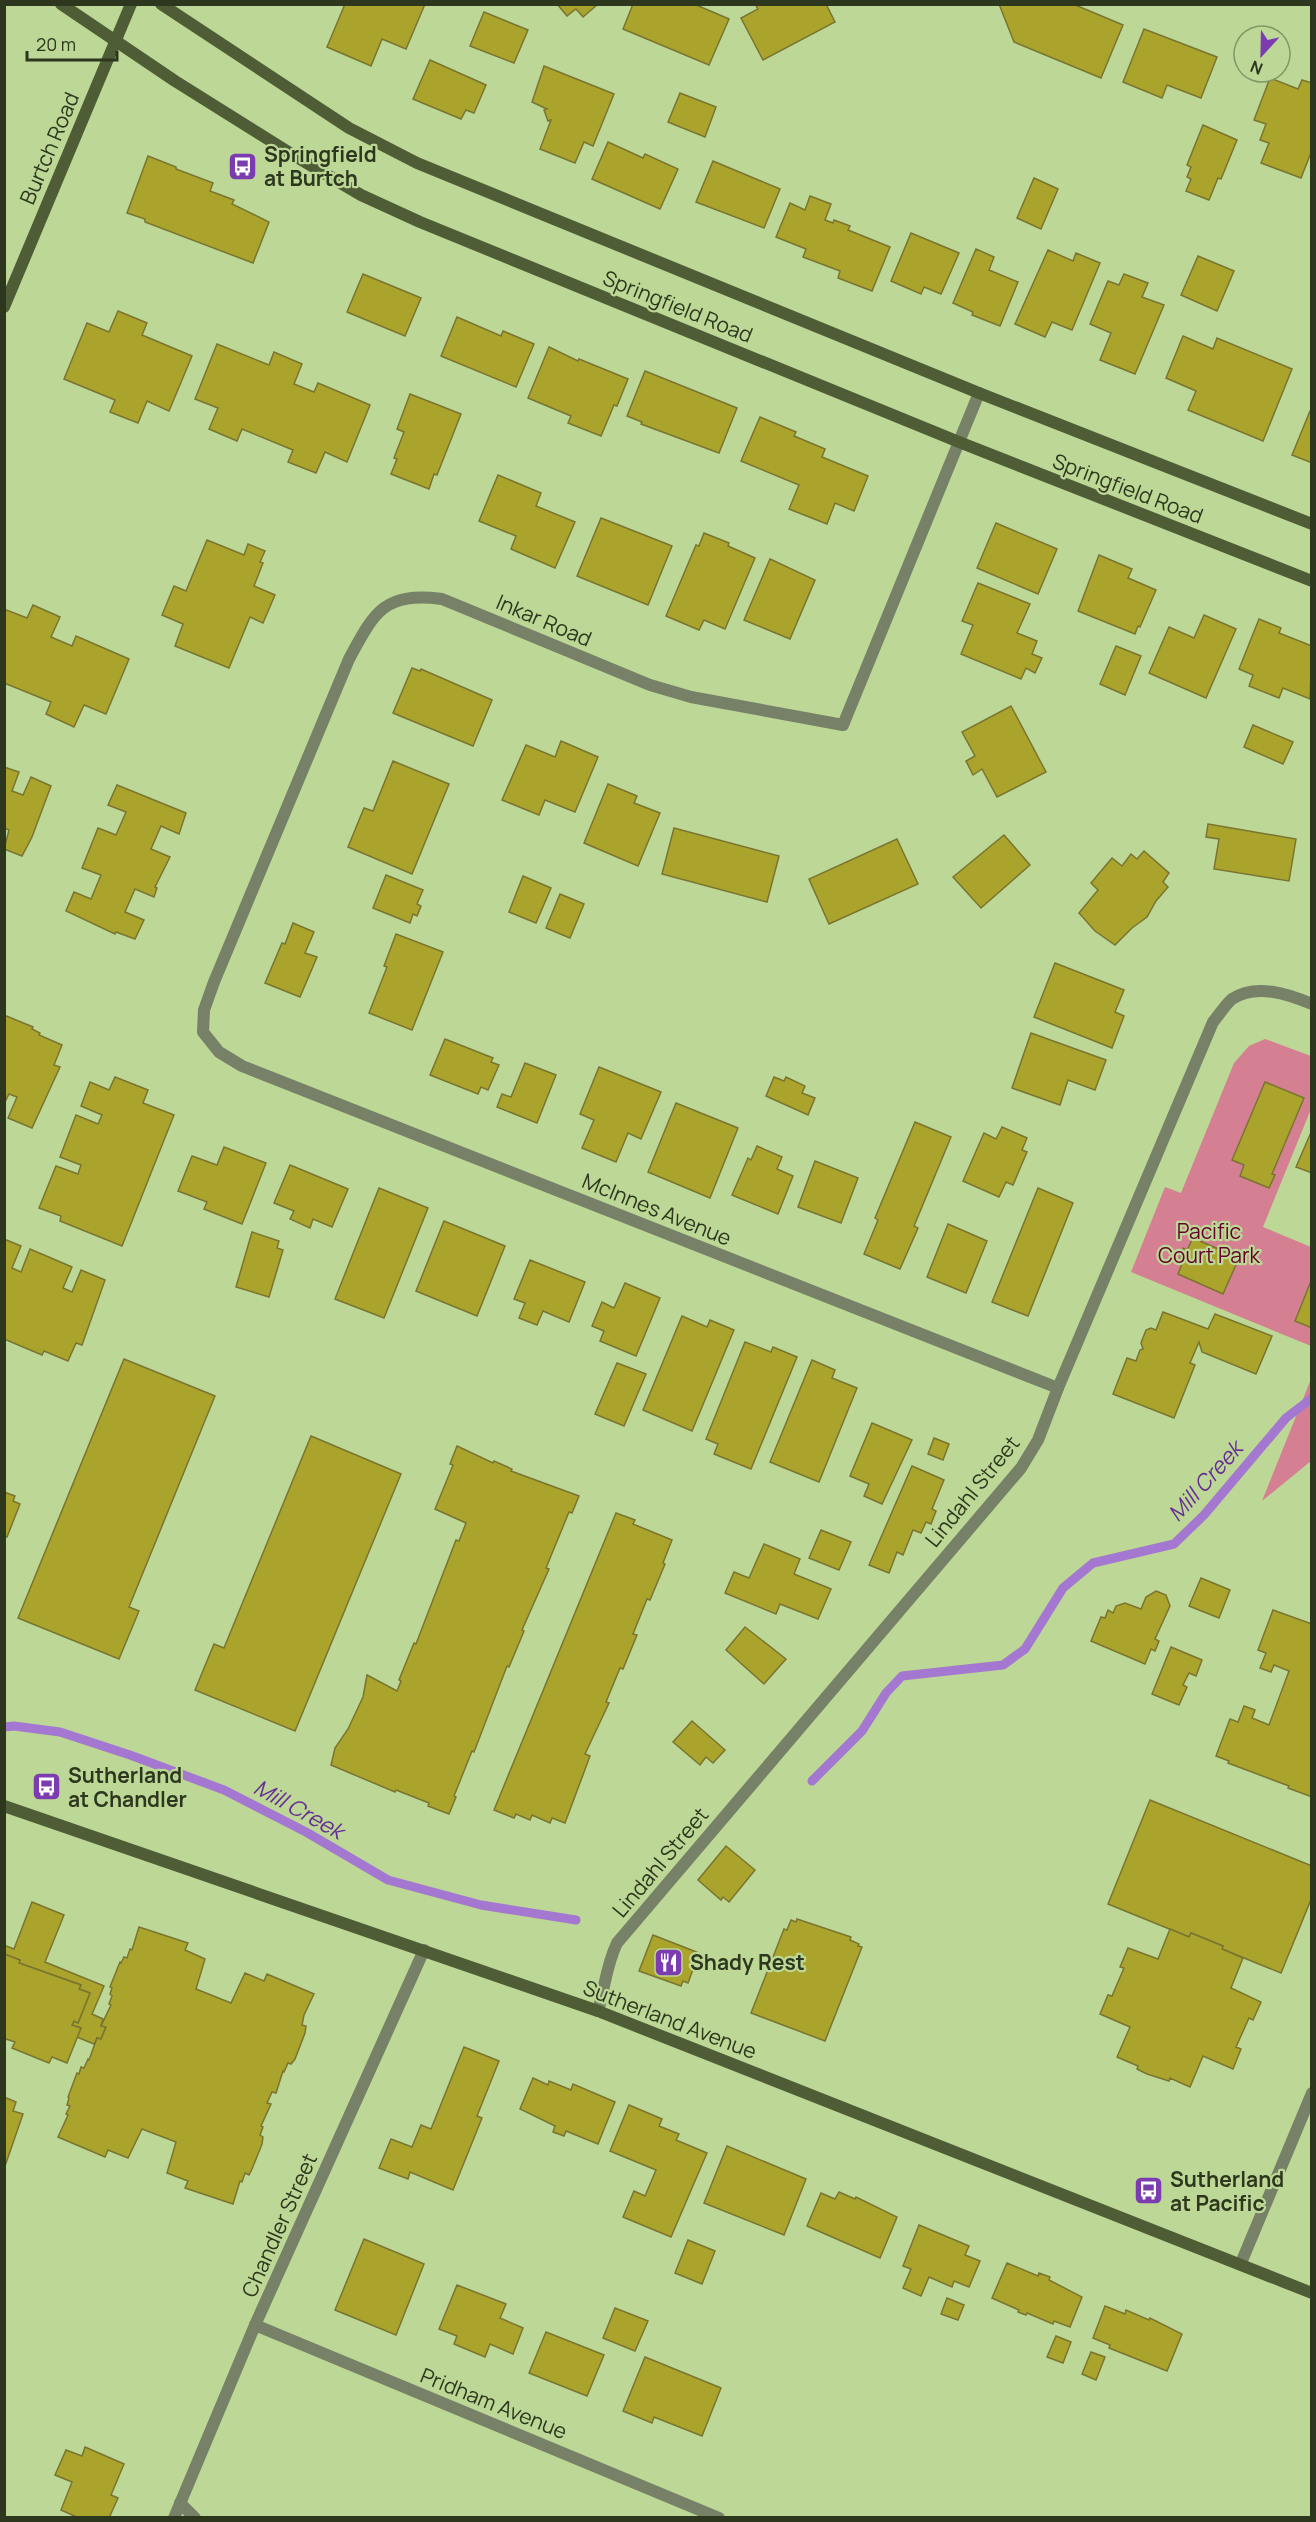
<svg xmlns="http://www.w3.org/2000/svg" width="1316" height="2522" font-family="Manrope,sans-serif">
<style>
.green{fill:#d48092}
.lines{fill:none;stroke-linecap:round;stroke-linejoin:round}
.stream{stroke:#a478d0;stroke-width:9}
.building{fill:#aba42c;stroke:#797530;stroke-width:1.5}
.street{stroke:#768167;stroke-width:12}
.secondary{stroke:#4e5d36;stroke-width:12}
.labels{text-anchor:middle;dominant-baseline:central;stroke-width:4.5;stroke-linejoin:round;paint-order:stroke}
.street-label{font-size:21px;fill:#2d371d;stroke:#bdd796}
.poi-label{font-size:21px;font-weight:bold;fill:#2d371d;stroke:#bdd796;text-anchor:start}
.park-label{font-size:21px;fill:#650029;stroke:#bdd796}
.water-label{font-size:22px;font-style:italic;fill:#672d96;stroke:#bdd796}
</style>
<rect width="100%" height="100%" fill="#bdd796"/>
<g class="green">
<path d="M1265 1039 1311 1056V1109L1263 1227 1311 1247V1346L1131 1272 1165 1187 1181 1193 1234 1063 1249 1046Z"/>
<path d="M1311 1379V1461L1262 1501Z"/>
</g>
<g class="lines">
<g class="stream">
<path d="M4 1727 14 1726 60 1732 130 1755 224 1790 306 1832 388 1880 481 1905 576 1920"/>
<path d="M812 1781 862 1731 886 1693 902 1676 1003 1665 1025 1649 1063 1588 1093 1563 1174 1544 1204 1515 1286 1418 1312 1398"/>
</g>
</g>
<g class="building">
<path d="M345 4H425L406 49 382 39 371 66 327 47Z"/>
<path d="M557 4H598L583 17 576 9 567 16Z"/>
<path d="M633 4H694L729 19 709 65 623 29Z"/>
<path d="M755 4H826L835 22 763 60 741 18 758 9Z"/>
<path d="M999 4H1073L1123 25 1101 78 1014 42Z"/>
<path d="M484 12 528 30 514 63 470 46Z"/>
<path d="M1144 29 1217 57 1201 98 1167 85 1162 98 1123 82Z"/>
<path d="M430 60 486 85 474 113 466 110 461 119 413 99Z"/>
<path d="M544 66 614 94 593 146 584 142 575 163 540 149 551 120 548 121 544 110 547 109 532 102Z"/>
<path d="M1270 78 1298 89 1302 80 1312 83V150L1301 178 1261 163 1269 143 1260 140 1266 124 1254 120Z"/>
<path d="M680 93 716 107 705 137 668 122Z"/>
<path d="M1203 125 1237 140 1221 179 1218 178 1209 200 1186 191 1191 179 1187 177 1191 167 1187 165Z"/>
<path d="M608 142 643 158 645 154 678 169 660 209 592 179Z"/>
<path d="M148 156 176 167V169L213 183 210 191 234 200 232 204 269 222 253 263 145 222V219L127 213Z"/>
<path d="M713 161 780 189 764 228 696 202Z"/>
<path d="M1034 178 1058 189 1041 229 1017 218Z"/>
<path d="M810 196 831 204 825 220 833 223 834 220 850 226 848 230 890 247 872 291 838 278 840 271 803 257 806 249 776 237 790 203 805 210Z"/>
<path d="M911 233 959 253 941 294 924 287 921 294 891 281Z"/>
<path d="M976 249 994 257 989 270 1018 282 1000 326 972 315 973 312 953 303Z"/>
<path d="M1048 250 1073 261 1076 253 1100 263 1072 330 1052 322 1045 337 1015 324Z"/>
<path d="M1198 256 1234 271 1217 311 1181 295Z"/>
<path d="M363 274 421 298 405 336 347 312Z"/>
<path d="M1124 274 1148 283 1142 297 1164 305 1135 374 1100 360 1111 333 1090 324 1108 281 1119 285Z"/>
<path d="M118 311 147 323 142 335 192 356 169 411 147 401 138 423 110 412 115 400 64 379 87 323 109 332Z"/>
<path d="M457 317 501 336 503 331 534 344 516 387 441 356Z"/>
<path d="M1183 336 1213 349 1217 338 1292 369 1263 441 1188 410 1196 391 1166 378Z"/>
<path d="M217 344 269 365 274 352 302 364 294 384 314 392 318 383 370 405 347 462 325 452 316 473 288 462 293 450 242 429 237 441 209 429 218 408 195 399Z"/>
<path d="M549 347 578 361 579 359 628 379 617 406 614 405 601 436 568 423 571 416 528 398Z"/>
<path d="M645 371 737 408 719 453 641 424 642 422 627 416Z"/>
<path d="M410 394 461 414 437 475 434 474 429 489 391 474 397 459 394 458 404 432 397 429Z"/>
<path d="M1310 411H1312V463L1292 455Z"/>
<path d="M760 417 796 432 794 436 825 449 822 457 868 476 854 511 835 503 827 524 789 509 799 485 741 461Z"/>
<path d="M498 475 541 493 536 506 575 522 555 568 511 549 516 536 479 521Z"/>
<path d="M601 518 672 546 648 605 577 576Z"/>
<path d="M996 523 1057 549 1038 594 977 568Z"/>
<path d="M704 533 729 543 728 546 755 558 725 629 704 620 699 630 666 616 696 545 699 546Z"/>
<path d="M207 540 244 555 248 544 265 551 260 562 263 563 254 586 275 595 263 623 250 617 229 668 175 646 183 624 162 615 174 586 186 591Z"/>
<path d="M1099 555 1132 569 1128 578 1156 590 1140 627 1138 626 1135 634 1078 611Z"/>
<path d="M770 559 815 580 790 639 744 620Z"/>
<path d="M978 583 1030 604 1017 633 1037 641 1032 654 1042 658 1035 673 1026 668 1021 679 961 654 973 625 962 621Z"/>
<path d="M33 605 60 617 51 637 72 646 76 636 129 659 106 714 84 705 74 727 46 714 51 702 4 683V609L27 618Z"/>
<path d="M1204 615 1236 629 1206 698 1149 673 1169 627 1194 638Z"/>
<path d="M1259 619 1281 628 1279 633 1312 646 1310 699 1283 688 1279 698 1249 686 1253 675 1239 669Z"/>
<path d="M1116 646 1141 656 1125 695 1100 684Z"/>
<path d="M412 668 420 671 421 669 492 700 473 746 393 713Z"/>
<path d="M1011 706 1046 772 997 797 982 769 973 775 966 761 975 756 962 732Z"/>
<path d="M1253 725 1293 742 1283 764 1244 747Z"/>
<path d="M561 741 598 757 575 812 545 800 539 815 502 800 526 745 555 757Z"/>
<path d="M393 761 449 784 412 874 348 847 364 808 373 811Z"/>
<path d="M4 767 19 772 12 791 23 795 31 777 51 786 32 837 22 856 4 849 9 830 4 828Z"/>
<path d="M608 784 637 796 634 803 660 813 638 866 584 843Z"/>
<path d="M117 785 186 813 179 834 161 826 151 849 170 857 155 887 157 888 154 897 135 889 125 912 144 920 135 939 116 932 115 934 66 911 74 892 91 899 101 875 82 868 98 828 116 835 126 812 108 805Z"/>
<path d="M1208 824 1296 839 1289 881 1214 869 1219 839 1206 837Z"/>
<path d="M674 828 779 856 767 902 662 874Z"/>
<path d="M1004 835 1030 865 981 908 953 877Z"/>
<path d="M897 839 918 884 829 924 809 879Z"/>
<path d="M1144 851 1169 873 1163 882 1168 887 1156 901 1147 917 1132 928 1115 945 1095 931 1079 913 1098 890 1091 883 1112 858 1122 866 1131 854 1137 859Z"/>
<path d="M386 875 423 890 417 904 421 906 417 916 413 914 410 923 373 908Z"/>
<path d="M523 876 551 888 536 923 509 912Z"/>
<path d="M560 894 584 904 570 938 546 928Z"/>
<path d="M293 923 314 932 305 953 317 957 300 997 265 983 282 943 285 944Z"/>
<path d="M396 934 443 952 412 1030 369 1013 387 967 384 966Z"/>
<path d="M1055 963 1124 990 1115 1012 1124 1016 1112 1048 1034 1017Z"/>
<path d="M4 1015 33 1027 32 1029 40 1033 39 1035 62 1045 54 1065 60 1067 32 1128 8 1118 17 1097 9 1094 4 1104Z"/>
<path d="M1031 1033 1106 1060 1095 1090 1068 1080 1060 1105 1012 1088Z"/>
<path d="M445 1039 493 1058 491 1062 499 1065 488 1090 481 1087 478 1094 430 1075Z"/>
<path d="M525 1063 556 1075 537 1123 497 1107 502 1094 511 1097Z"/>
<path d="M599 1067 661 1092 641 1139 628 1133 616 1162 582 1148 594 1120 580 1114Z"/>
<path d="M115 1077 148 1090 143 1103 174 1115 122 1246 60 1221 61 1216 39 1208 56 1166 78 1174 81 1165 60 1157 76 1115 98 1124 102 1115 81 1106 90 1082 109 1090Z"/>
<path d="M774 1077 784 1081 786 1077 805 1086 802 1093 815 1098 808 1115 766 1096Z"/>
<path d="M1265 1082 1304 1098 1272 1174 1275 1175 1269 1188 1240 1176 1244 1165 1232 1160Z"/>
<path d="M676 1103 738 1128 710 1198 648 1172Z"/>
<path d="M915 1122 951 1137 914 1226 918 1228 900 1269 864 1254 878 1220 875 1218Z"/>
<path d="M1002 1127 1027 1138 1022 1150 1027 1152 1013 1185 1006 1182 999 1197 963 1181 984 1133 996 1139Z"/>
<path d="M1312 1130V1173L1296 1167Z"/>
<path d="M757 1146 782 1157 777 1169 793 1176 778 1214 732 1195 748 1158 751 1160Z"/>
<path d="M224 1147 266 1163 242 1224 204 1209 207 1202 178 1191 192 1156 217 1165Z"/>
<path d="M815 1161 858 1178 841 1223 798 1207Z"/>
<path d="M290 1165 348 1189 332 1227 313 1219 310 1228 290 1219 294 1211 274 1203Z"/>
<path d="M379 1188 428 1208 384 1318 335 1299Z"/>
<path d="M1038 1188 1073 1203 1028 1316 992 1302Z"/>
<path d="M444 1221 505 1246 477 1316 416 1291Z"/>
<path d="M948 1224 987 1241 966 1293 927 1277Z"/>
<path d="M252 1232 279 1241 277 1248 283 1250 269 1297 236 1287Z"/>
<path d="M1193 1238 1239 1258 1223 1294 1178 1274 1184 1259 1180 1258 1183 1248 1187 1250Z"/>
<path d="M4 1239 21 1246 12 1268 21 1272 30 1249 72 1267 63 1288 72 1292 81 1270 105 1280 82 1345 76 1343 68 1361 44 1351 42 1355 4 1339Z"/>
<path d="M530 1260 585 1282 569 1322 543 1311 537 1325 519 1318 525 1303 514 1299Z"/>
<path d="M1311 1281H1312V1328L1295 1321Z"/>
<path d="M625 1283 660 1298 636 1356 600 1341 604 1331 592 1326 602 1302 614 1308Z"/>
<path d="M1163 1312 1208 1329 1215 1314 1272 1336 1256 1374 1202 1352 1199 1342 1190 1363 1195 1365 1174 1418 1113 1394 1127 1358 1136 1361 1140 1350 1143 1349 1141 1343 1146 1330 1151 1328 1156 1330Z"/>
<path d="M682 1316 707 1327 710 1320 734 1330 692 1431 643 1410Z"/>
<path d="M745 1342 771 1352 773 1347 797 1357 751 1469 714 1454 718 1444 706 1439Z"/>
<path d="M124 1359 215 1396 129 1607 139 1611 119 1659 18 1618Z"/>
<path d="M812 1360 835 1370 832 1378 857 1388 819 1482 770 1462Z"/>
<path d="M617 1363 646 1374 624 1426 595 1414Z"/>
<path d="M872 1423 912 1440 882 1504 864 1496 869 1484 850 1476Z"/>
<path d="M311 1436 401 1474 295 1731 195 1690 214 1644 224 1648Z"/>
<path d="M934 1438 949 1444 943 1460 928 1454Z"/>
<path d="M457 1446 493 1463 494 1461 512 1469 511 1471 579 1496 572 1513 569 1512 546 1568 549 1569 522 1630 524 1631 509 1667 507 1666 474 1752 472 1751 454 1796 456 1797 449 1814 428 1806 429 1803 396 1790 395 1792 331 1765 335 1748 348 1729 363 1697 367 1675 397 1691 401 1681 399 1680 414 1643 416 1644 456 1540 459 1541 466 1523 435 1509 453 1465 450 1464Z"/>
<path d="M912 1466 944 1480 932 1509 936 1511 931 1524 926 1522 921 1533 913 1530 903 1555 897 1552 889 1573 869 1565Z"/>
<path d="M4 1492 15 1496 13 1501 20 1504 7 1537 4 1536Z"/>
<path d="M616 1513 635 1520 633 1524 672 1540 663 1563 665 1564 650 1600 647 1599 633 1634 637 1635 623 1669 620 1668 606 1702 609 1703 585 1754 590 1756 565 1823 552 1818 550 1823 532 1815 530 1820 516 1814 514 1818 494 1810Z"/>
<path d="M821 1530 851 1542 839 1570 809 1558Z"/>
<path d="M764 1544 800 1559 794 1574 831 1589 818 1619 780 1604 776 1614 725 1593 734 1572 749 1578Z"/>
<path d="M1201 1578 1230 1590 1219 1618 1189 1606Z"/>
<path d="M1156 1591 1166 1595 1170 1606 1155 1639 1159 1641 1155 1651 1151 1649 1145 1664 1091 1641 1101 1617 1105 1618 1108 1610 1113 1613 1116 1606 1125 1603 1141 1609 1146 1597Z"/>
<path d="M1273 1610 1312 1624V1797L1288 1788 1289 1786 1228 1763 1229 1761 1216 1756 1230 1719 1238 1722 1244 1706 1255 1710 1252 1718 1269 1725 1289 1671 1274 1665 1271 1672 1260 1668 1266 1653 1258 1650Z"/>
<path d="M745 1627 786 1659 764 1684 726 1650Z"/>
<path d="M1171 1647 1202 1660 1196 1676 1189 1673 1183 1685 1187 1687 1179 1705 1152 1694Z"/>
<path d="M692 1721 725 1750 713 1763 706 1757 700 1765 673 1742Z"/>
<path d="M1150 1800 1312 1866V1897L1281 1973 1222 1949 1223 1946 1191 1933 1189 1937 1108 1904Z"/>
<path d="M726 1846 755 1870 729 1902 723 1897 721 1900 698 1880Z"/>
<path d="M32 1902 64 1915 45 1962 104 1986 92 2014 103 2019 101 2026 106 2027 101 2039 97 2038 94 2044 77 2037 81 2028 72 2025 74 2021 78 2023 90 1993 79 1989 81 1985 19 1963 20 1960 4 1954V1945L14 1949Z"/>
<path d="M797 1919 851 1937 850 1940 859 1944 858 1946 862 1947 825 2041 751 2013 784 1929 787 1930 791 1920 796 1922Z"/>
<path d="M139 1927 188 1943 185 1950 205 1959 196 1989 231 2003 245 1973 264 1981 267 1974 314 1994 304 2015 302 2025 306 2026 305 2033 295 2059 291 2064 288 2063 284 2072 283 2071 276 2093 272 2092 267 2103 271 2104 261 2126 263 2127 260 2135 263 2137 262 2144 252 2169 249 2175 245 2173 242 2182 240 2181 233 2204 185 2188 188 2181 167 2173 176 2142 142 2129 128 2158 108 2150 105 2157 58 2137 68 2115 66 2114 70 2106 67 2105 69 2098 68 2097 77 2073 79 2074 81 2067 84 2068 88 2059 89 2060 97 2038 101 2039 106 2027 101 2026 111 2005 109 2004 112 1996 110 1994 112 1988 110 1987 120 1962 121 1963 124 1957 127 1958 130 1949 132 1950Z"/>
<path d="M1170 1929 1189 1937 1191 1933 1223 1946 1222 1949 1243 1958 1231 1988 1261 2002 1253 2020 1249 2018 1236 2047 1241 2049 1233 2069 1203 2056 1190 2087 1170 2078 1169 2081 1147 2074 1137 2069 1138 2066 1117 2057 1130 2027 1100 2014 1108 1995 1112 1996 1124 1968 1120 1967 1128 1948 1158 1959Z"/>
<path d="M653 1935 699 1953 688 1983 683 1981 681 1986 639 1971Z"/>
<path d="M4 1954 20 1960 19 1963 81 1985 79 1989 90 1993 78 2023 74 2021 72 2025 81 2028 67 2063 52 2057 49 2063 12 2048 15 2042 6 2039 4 2043Z"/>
<path d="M464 2047 499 2061 477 2116 482 2118 453 2190 410 2172 408 2179 379 2168 391 2139 412 2147 421 2125 431 2129Z"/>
<path d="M533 2078 548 2085 549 2081 571 2090 573 2084 615 2102 598 2144 566 2131 564 2136 553 2132 555 2126 520 2109Z"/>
<path d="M4 2097 16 2102 13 2111 23 2114 4 2169Z"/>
<path d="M629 2105 662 2119 659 2126 679 2134 676 2140 707 2153 671 2237 623 2217 634 2191 645 2196 656 2170 610 2151Z"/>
<path d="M727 2146 806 2179 784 2235 704 2203Z"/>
<path d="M839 2192 855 2199 856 2197 897 2217 880 2258 807 2226 821 2193 835 2199Z"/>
<path d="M919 2225 969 2246 965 2255 980 2261 969 2287 954 2281 952 2287 929 2277 921 2296 903 2288 911 2269 903 2266Z"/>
<path d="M364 2239 424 2264 396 2335 335 2310Z"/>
<path d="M688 2240 715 2251 702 2284 675 2273Z"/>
<path d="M1007 2263 1038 2276 1039 2273 1050 2277 1049 2280 1082 2297 1070 2327 1054 2321 1053 2324 1027 2313 1026 2315 1018 2312 1019 2310 992 2298Z"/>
<path d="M457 2285 506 2304 500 2318 523 2328 513 2354 490 2344 485 2357 454 2344 457 2336 439 2329Z"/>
<path d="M947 2298 964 2305 958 2320 941 2314Z"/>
<path d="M1105 2306 1125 2314 1126 2310 1149 2320 1150 2318 1182 2334 1167 2371 1109 2348 1110 2345 1093 2338Z"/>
<path d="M615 2308 648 2321 635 2351 603 2338Z"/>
<path d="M546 2332 604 2355 587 2396 529 2373Z"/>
<path d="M1056 2336 1071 2342 1063 2363 1047 2357Z"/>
<path d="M1091 2352 1105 2357 1096 2380 1082 2374Z"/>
<path d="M645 2357 721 2388 702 2436 654 2417 652 2423 623 2411Z"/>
<path d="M85 2447 124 2464 111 2495 118 2498 109 2518H79L61 2510 72 2482 55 2475 66 2450 82 2456Z"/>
</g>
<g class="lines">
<g class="street">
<path d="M979 393 843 725 691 697 650 685 442 599C384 592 375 611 349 659L214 982 204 1010 203 1032 219 1052 242 1066 1058 1388"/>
<path d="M598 2011C605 1987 606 1966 617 1943L1021 1468 1038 1440 1058 1388 1213 1022C1219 1015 1225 1005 1232 999 1256 983 1288 994 1312 1004"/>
<path d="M1241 2263 1312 2093"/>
<path d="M255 2325 719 2518"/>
<path d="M180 2503 195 2518"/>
<path d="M174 2518 255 2325 424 1950"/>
</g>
<g class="secondary">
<path d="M61 4 175 81 290 153 361 195 420 222 959 442 1312 581"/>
<path d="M161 4 349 128 417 163 979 393 1312 524"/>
<path d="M4 307 131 4"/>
<path d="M4 1806 598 2011 1312 2293"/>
</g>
</g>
<defs>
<symbol id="bus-square" viewBox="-11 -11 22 22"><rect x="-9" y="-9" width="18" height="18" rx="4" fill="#7c3cb0" stroke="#bdd796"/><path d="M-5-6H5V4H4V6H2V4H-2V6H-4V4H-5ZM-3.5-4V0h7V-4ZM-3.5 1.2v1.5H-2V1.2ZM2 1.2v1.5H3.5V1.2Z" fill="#fff"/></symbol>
<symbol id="restaurant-square" viewBox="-11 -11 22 22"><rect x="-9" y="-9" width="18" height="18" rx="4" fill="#7c3cb0" stroke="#bdd796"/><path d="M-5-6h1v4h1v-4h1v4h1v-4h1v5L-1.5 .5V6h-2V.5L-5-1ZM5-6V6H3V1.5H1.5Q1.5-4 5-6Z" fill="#fff"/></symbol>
</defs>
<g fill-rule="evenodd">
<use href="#bus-square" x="226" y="150" width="33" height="33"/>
<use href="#bus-square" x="30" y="1770" width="33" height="33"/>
<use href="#restaurant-square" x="652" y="1946" width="33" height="33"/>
<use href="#bus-square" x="1132" y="2174" width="33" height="33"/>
</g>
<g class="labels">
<g class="street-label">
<text transform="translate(49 148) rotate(-67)">Burtch Road</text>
<text transform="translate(678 306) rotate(22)">Springfield Road</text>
<text transform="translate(1128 488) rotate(21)">Springfield Road</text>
<text transform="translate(544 620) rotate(23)">Inkar Road</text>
<text transform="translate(657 1209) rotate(22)">McInnes Avenue</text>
<text transform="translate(972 1491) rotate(-51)">Lindahl Street</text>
<text transform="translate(660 1862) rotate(-50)">Lindahl Street</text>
<text transform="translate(670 2019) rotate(21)">Sutherland Avenue</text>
<text transform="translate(279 2225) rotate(-66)">Chandler Street</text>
<text transform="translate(494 2403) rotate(22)">Pridham Avenue</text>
</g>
<g class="poi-label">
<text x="264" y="154">Springfield<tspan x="264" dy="24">at Burtch</tspan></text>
<text x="68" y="1775">Sutherland<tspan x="68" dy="24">at Chandler</tspan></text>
<text x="690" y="1962">Shady Rest</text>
<text x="1170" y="2179">Sutherland<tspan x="1170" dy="24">at Pacific</tspan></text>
</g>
<g class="park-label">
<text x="1209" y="1231">Pacific<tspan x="1209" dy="24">Court Park</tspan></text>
</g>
<g class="water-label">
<text transform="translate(1205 1481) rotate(-48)">Mill Creek</text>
<text transform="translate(299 1809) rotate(29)">Mill Creek</text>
</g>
</g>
<rect width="1316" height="2522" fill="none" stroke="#2d371d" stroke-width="12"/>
<g transform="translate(1262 54) rotate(202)"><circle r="28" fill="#bdd796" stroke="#839766" stroke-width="1.5"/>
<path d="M0-4.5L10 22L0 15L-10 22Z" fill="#7c3cb0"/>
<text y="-9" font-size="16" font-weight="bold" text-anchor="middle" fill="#2d371d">N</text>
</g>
<path d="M27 51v9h90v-9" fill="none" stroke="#2d371d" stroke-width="3"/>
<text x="36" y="51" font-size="18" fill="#2d371d" stroke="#bdd796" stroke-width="4.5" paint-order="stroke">20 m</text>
</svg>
